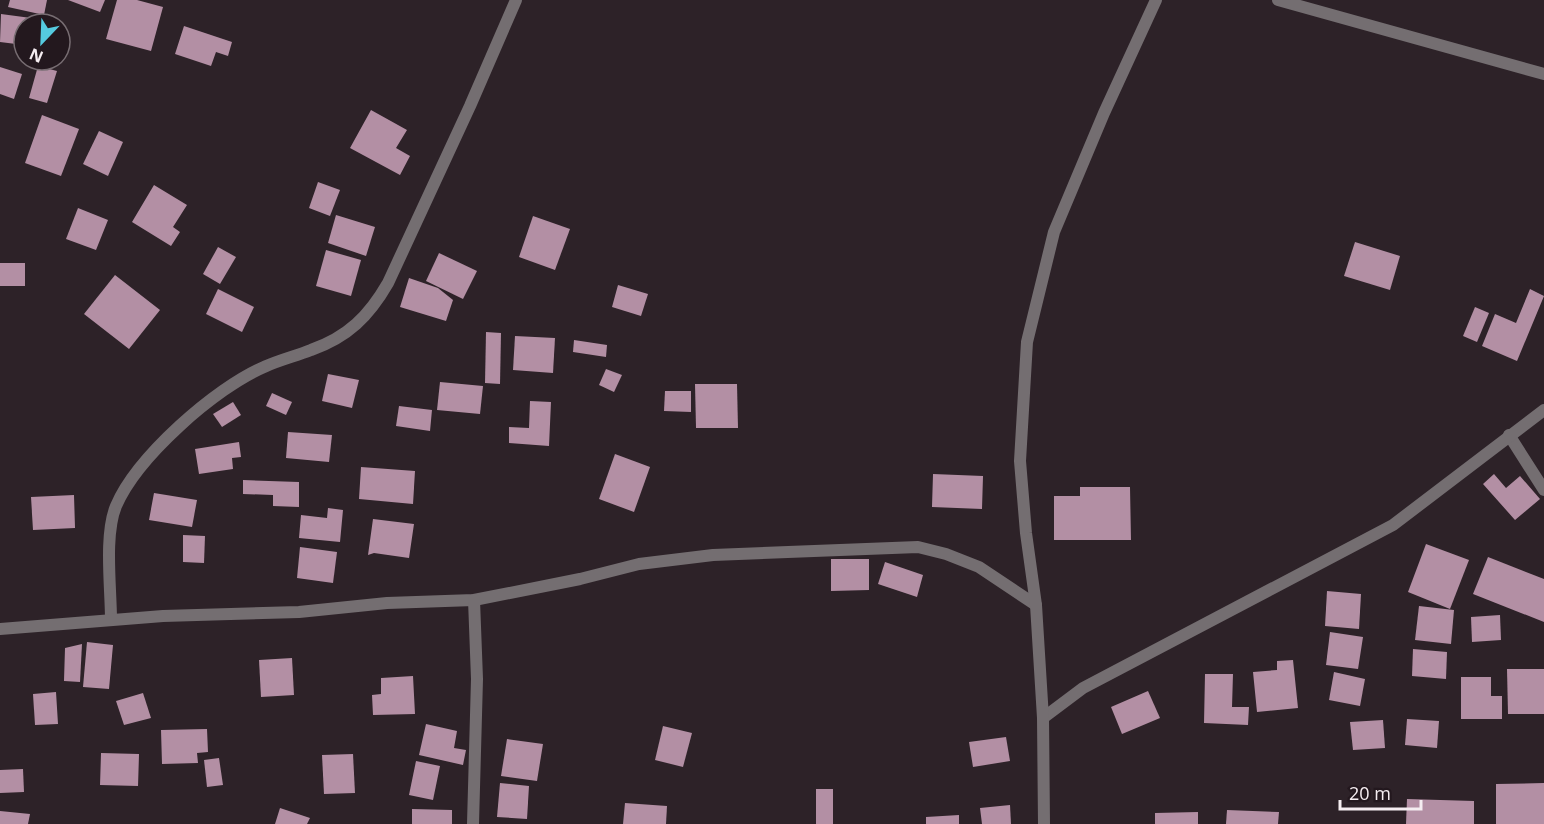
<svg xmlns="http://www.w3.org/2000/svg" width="1544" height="824" font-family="'Open Sans',sans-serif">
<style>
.building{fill:#b38fa4}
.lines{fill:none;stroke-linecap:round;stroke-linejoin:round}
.street{stroke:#746e71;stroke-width:12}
</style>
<rect width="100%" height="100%" fill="#2d2228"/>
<g class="building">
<path d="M10 0H47L44 15 8 7Z"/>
<path d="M68 0H105L100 12Z"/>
<path d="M117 0H137L163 7 151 51 106 39Z"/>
<path d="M1 14 46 20V24H24V45L0 42Z"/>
<path d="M184 26 232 42 228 56 216 52 211 66 175 54Z"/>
<path d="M38 66 57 71 47 103 29 98Z"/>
<path d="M0 67 22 74 14 99 0 94Z"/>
<path d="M371 110 407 130 396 148 410 156 400 175 350 148Z"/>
<path d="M42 115 79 129 61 176 25 163Z"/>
<path d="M99 131 123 142 108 176 83 164Z"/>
<path d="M318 182 340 190 330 216 309 208Z"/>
<path d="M154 185 187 205 173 227 180 232 171 246 132 222Z"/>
<path d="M78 208 108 220 96 250 66 239Z"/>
<path d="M336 215 375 227 366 256 328 243Z"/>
<path d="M533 216 570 229 555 270 519 257Z"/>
<path d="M1355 242 1400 256 1390 290 1344 276Z"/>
<path d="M218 247 236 257 220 284 203 274Z"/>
<path d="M326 250 361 260 351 296 316 286Z"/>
<path d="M439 253 477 271 463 299 426 281Z"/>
<rect x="0" y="263" width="25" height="23"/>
<path d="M115 275 160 310 129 349 84 314Z"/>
<path d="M409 278 438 288 453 300 446 321 400 307Z"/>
<path d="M618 285 648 294 641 316 612 307Z"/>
<path d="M218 289 254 307 242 332 206 314Z"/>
<path d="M1530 289 1544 296 1517 361 1482 346 1495 314 1516 323Z"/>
<path d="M1475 307 1489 313 1477 342 1463 336Z"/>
<path d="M486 332 501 333 500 384 485 383Z"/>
<path d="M515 336 555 338 553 373 513 370Z"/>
<path d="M574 340 607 345 606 357 573 352Z"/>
<path d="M606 369 622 375 614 392 599 385Z"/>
<path d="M328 374 359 380 352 408 322 401Z"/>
<path d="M440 382 483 386 480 414 437 410Z"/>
<path d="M695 384H737L738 428H696Z"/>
<path d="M665 391H691V412L664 411Z"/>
<path d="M272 393 292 402 286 415 266 406Z"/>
<path d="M530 401 551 402 549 446 509 443V427L529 428Z"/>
<path d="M233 402 241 415 222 427 213 414Z"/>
<path d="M399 406 432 410 430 431 396 426Z"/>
<path d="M288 432 332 435 329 462 286 458Z"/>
<path d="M239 442 241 457 232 458 233 469 199 474 195 449Z"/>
<path d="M615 454 650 467 634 512 599 499Z"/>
<path d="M361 467 415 471 413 504 359 499Z"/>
<path d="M933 474 983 476 982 509 932 507Z"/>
<path d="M1494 474 1506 488 1520 476 1540 499 1515 520 1483 484Z"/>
<path d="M243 480 299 482V507L273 506V495L243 494Z"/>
<path d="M1080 487H1130L1131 540H1054V496H1080Z"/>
<path d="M154 493 197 500 192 527 149 520Z"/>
<path d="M74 495 75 528 33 530 31 497Z"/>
<path d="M328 508 343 510 340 542 299 538 301 515 327 518Z"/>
<path d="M373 519 414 524 409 558 374 553 368 555Z"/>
<path d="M183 535 205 536 204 563 183 562Z"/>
<path d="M1426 544 1469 560 1450 609 1408 592Z"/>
<path d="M300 547 337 552 333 583 297 578Z"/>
<path d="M1488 557 1544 579V622L1473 594Z"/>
<path d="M831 559H869V590L831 591Z"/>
<path d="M885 562 923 575 917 597 878 584Z"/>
<path d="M1327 591 1361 594 1359 629 1325 626Z"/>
<path d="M1419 606 1454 610 1451 644 1415 640Z"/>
<path d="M1500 615 1501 640 1472 642 1471 617Z"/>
<path d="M1330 632 1363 637 1358 669 1326 665Z"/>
<path d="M87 642 113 645 109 689 83 687Z"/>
<path d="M82 644 80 682 64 681 65 648Z"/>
<path d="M1413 649 1447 652 1446 679 1412 676Z"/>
<path d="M292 658 294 695 261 697 259 660Z"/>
<path d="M1293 660 1298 708 1257 712 1253 672 1277 670V661Z"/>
<path d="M1507 669H1544V714H1508Z"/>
<path d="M1334 672 1365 679 1360 706 1329 700Z"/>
<path d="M1205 674H1233L1232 707H1249L1248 725 1204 723Z"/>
<path d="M413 676 415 714 373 715 372 695 381 694V678Z"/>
<path d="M1461 677H1491V696H1502V719H1461Z"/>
<path d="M1148 691 1160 718 1122 734 1111 707Z"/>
<path d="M56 692 58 724 35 725 33 694Z"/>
<path d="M143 693 151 718 124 725 116 701Z"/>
<path d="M1407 719 1439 721 1437 748 1405 745Z"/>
<path d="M1383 720 1385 748 1353 750 1350 722Z"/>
<path d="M426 724 457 731 454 748 466 750 463 765 419 755Z"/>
<path d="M663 726 692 733 683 767 655 760Z"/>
<path d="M207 729 208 752 197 753 198 763 162 764 161 730Z"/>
<path d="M1006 737 1010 761 973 767 969 742Z"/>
<path d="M507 739 543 744 537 781 501 776Z"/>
<path d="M101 753 139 754 138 786 100 785Z"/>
<path d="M353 754 355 793 324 794 322 755Z"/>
<path d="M219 758 223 785 207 787 204 760Z"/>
<path d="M416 761 440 766 433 800 409 795Z"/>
<path d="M23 769 24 792 0 793V770Z"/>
<path d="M500 783 529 786 527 819 497 817Z"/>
<path d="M1544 783V824H1496V784Z"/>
<rect x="816" y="789" width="17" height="35"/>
<path d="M1407 799 1474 801V824H1406Z"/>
<path d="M625 803 667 806 666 824H623Z"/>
<path d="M1010 805 1011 824H982L980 808Z"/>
<path d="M280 808 310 818 307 824H275Z"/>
<path d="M412 809 452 810V824H412Z"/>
<path d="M1227 810 1279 812 1278 824H1226Z"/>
<path d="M0 811 30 814 28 824H0Z"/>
<path d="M1198 812V824H1155V813Z"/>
<path d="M959 815V824H926V817Z"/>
</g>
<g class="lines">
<g class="street">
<path d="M1278 0 1544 74"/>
<path d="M1509 435 1544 490"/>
<path d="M111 620C111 588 104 535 116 506 137 457 215 388 264 367 279 360 296 356 311 350 348 337 369 316 388 283L470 106 516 0"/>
<path d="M0 629 163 616 299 612 387 603 474 600 580 579 639 564 713 555 918 547 946 554 979 567 1036 605"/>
<path d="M1043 718 1083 688 1393 525 1544 410"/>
<path d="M473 824 477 679 474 600"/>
<path d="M1044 824 1043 718 1036 605 1026 533 1020 461 1027 342 1054 232 1104 113 1156 0"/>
</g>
</g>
<g transform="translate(42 42) rotate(203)"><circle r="28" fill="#23181e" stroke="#776d72" stroke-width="1.5"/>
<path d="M0-4.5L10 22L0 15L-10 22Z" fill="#55cadf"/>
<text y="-9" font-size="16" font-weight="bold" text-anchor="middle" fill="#f5edf1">N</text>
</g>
<path d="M1340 800v9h81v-9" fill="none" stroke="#f5edf1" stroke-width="3"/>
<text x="1349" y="800" font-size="18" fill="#f5edf1" stroke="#23181e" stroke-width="4.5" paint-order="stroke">20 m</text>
</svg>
